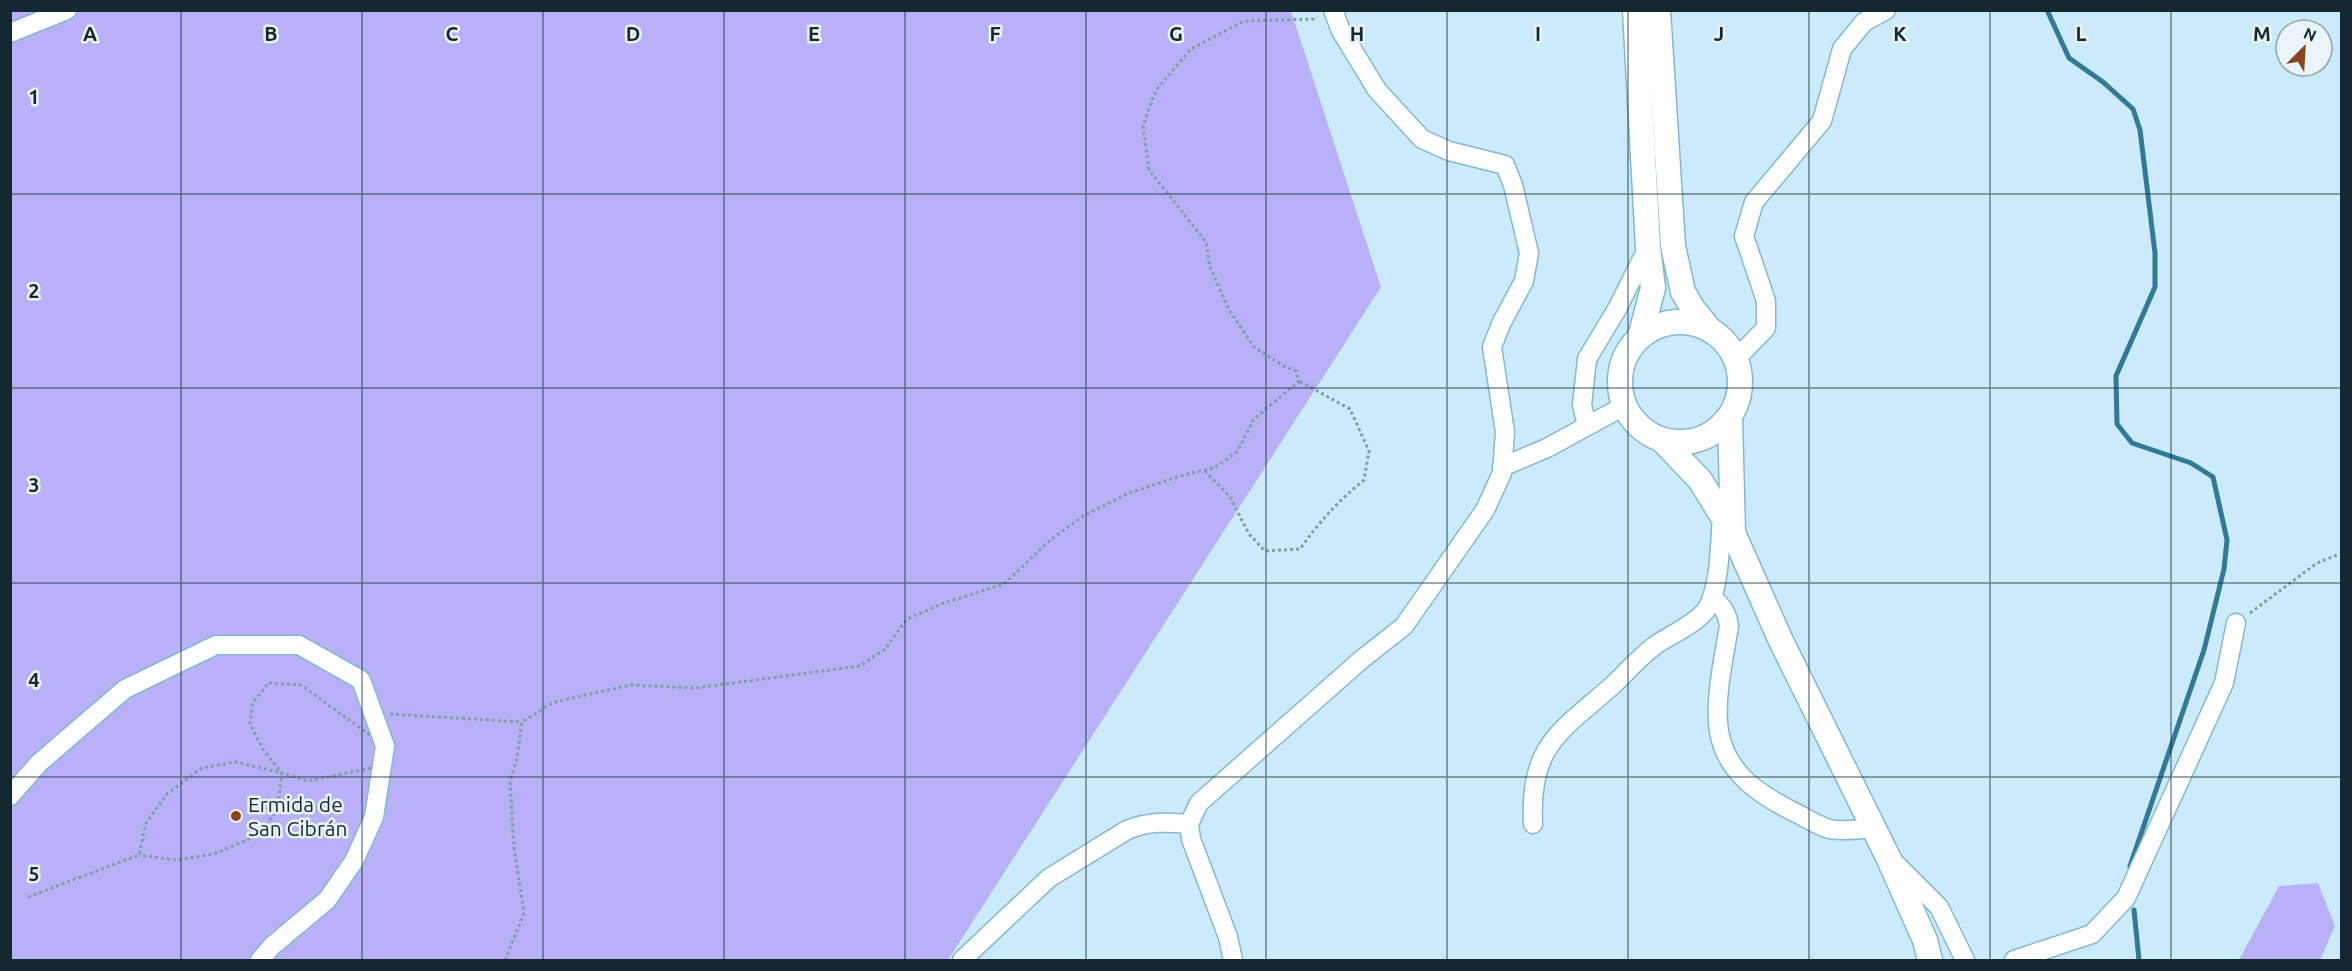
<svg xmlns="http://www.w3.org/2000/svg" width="2352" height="971" font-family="Ubuntu,sans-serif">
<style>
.green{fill:#b8b1f7}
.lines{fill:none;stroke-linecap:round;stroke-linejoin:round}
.stream{stroke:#307997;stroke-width:5}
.minor-casing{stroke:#84b8d0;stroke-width:21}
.major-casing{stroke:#84b8d0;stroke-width:27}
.path{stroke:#829da9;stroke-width:3;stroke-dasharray:3 3;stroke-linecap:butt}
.minor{stroke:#fff;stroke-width:18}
.major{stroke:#fff;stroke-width:24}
.grid{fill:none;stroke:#132831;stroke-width:1.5;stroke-opacity:0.55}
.poi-dot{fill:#89441b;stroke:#eaf4f9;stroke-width:2}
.labels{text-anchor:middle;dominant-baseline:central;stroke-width:5;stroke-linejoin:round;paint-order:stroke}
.poi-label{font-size:21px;fill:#132831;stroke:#eaf4f9;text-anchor:start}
.grid-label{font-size:20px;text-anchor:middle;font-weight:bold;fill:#132831;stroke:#eaf4f9;stroke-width:5;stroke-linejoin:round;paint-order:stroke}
</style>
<rect width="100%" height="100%" fill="#ccebfa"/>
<g class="green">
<path d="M10 11H1291L1381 287 948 960H11Z"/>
<path d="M2318 883 2335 926 2320 960H2239L2279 886Z"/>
</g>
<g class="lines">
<g class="stream">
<path d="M2047 10 2069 58 2103 82 2133 109 2140 130 2155 253V287L2116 376 2117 424 2132 443 2191 463 2213 477 2227 540 2224 569 2204 650 2130 866"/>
<path d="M2134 910 2139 960"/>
</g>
<defs>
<g id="minor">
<path d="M10 33 67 10"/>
<path d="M1736 359 1766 328V301L1744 236 1754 202 1822 121 1842 49 1864 22 1886 10"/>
<path d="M1587 425 1582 405 1587 359 1617 309 1648 247"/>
<path d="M1502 467 1547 448 1624 406"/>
<path d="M1712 597C1722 606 1727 612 1729 626 1724 657 1714 700 1719 731 1726 775 1763 797 1800 815 1809 820 1819 826 1829 829 1844 832 1859 829 1874 828"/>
<path d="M10 796 39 763 125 689 216 645H299L361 680 385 746 374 817 354 861 327 900 272 946 260 960"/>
<path d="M1533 824C1529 745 1560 732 1613 685 1628 671 1640 656 1657 644 1671 635 1701 621 1708 607 1720 585 1720 542 1722 517"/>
<path d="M1893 861 1939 907 1965 960"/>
<path d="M962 960 1049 878 1127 830C1148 821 1167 822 1189 824"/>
<path d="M1233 960 1228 937 1191 839 1189 824 1199 803 1361 660 1404 626 1485 510 1502 473 1505 432 1492 347 1501 324 1524 281 1529 253 1513 185 1505 165 1449 151 1422 139 1377 90 1341 31 1333 10"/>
<path d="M2014 960 2092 934 2126 898 2224 683 2236 623"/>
</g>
<g id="major">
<path d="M1635 10 1648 247 1653 288 1640 337"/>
<path d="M1658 10 1673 246 1683 292 1693 309 1710 330"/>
<circle cx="1680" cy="382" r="60"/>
<path d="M1730 418 1733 532"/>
<path d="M1662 440 1700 480 1734 535 1781 641 1888 857 1925 940 1930 960"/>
</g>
</defs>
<use href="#minor" class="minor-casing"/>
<use href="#major" class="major-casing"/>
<g class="path">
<path d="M1205 471 1230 497 1249 534 1265 551 1300 549C1319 522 1339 500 1364 480L1369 451 1350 409 1299 381"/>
<path d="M2250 613 2317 563 2342 553"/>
<path d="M269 683 301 685 385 746 371 768 308 781 282 773 264 751 250 724 253 702Z"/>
<path d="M390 714 522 722"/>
<path d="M28 897 139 855 146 823 167 794 202 768 235 762 282 773 277 811 256 836 214 854 176 860 139 855"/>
<path d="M505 960 524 913 514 848 510 782 517 758 522 722 554 702 631 685 696 688 860 666 885 649 907 619 941 604 1004 584 1049 541 1083 516 1129 493 1187 474 1214 468 1237 452 1254 419 1299 381 1296 371 1284 366 1254 347 1229 310 1210 267 1206 242 1149 170 1143 126 1156 90 1191 49 1244 21 1314 19 1317 17"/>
</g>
<use href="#minor" class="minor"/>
<use href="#major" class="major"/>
</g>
<path class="grid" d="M181 10V960M362 10V960M543 10V960M724 10V960M905 10V960M1086 10V960M1266 10V960M1447 10V960M1628 10V960M1809 10V960M1990 10V960M2171 10V960M10 194H2342M10 388H2342M10 583H2342M10 777H2342"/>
<circle class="poi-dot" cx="236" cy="816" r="6"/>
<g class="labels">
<g class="poi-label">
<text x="248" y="804">Ermida de<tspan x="248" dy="24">San Cibrán</tspan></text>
</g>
</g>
<g class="grid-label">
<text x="90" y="41">A</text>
<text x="271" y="41">B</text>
<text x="452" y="41">C</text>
<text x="633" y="41">D</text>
<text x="814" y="41">E</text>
<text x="995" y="41">F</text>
<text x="1176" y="41">G</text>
<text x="1357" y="41">H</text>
<text x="1538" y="41">I</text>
<text x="1719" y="41">J</text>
<text x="1900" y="41">K</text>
<text x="2081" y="41">L</text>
<text x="2262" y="41">M</text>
<text x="34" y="104">1</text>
<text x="34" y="298">2</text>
<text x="34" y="492">3</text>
<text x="34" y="687">4</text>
<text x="34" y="881">5</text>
</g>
<rect width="2352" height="971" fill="none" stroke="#132831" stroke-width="24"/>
<g transform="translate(2304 48) rotate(24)"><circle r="28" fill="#eaf4f9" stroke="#94a2a9" stroke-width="1.5"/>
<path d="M0-4.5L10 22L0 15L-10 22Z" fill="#89441b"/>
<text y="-9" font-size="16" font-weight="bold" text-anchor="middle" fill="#132831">N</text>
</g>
</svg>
